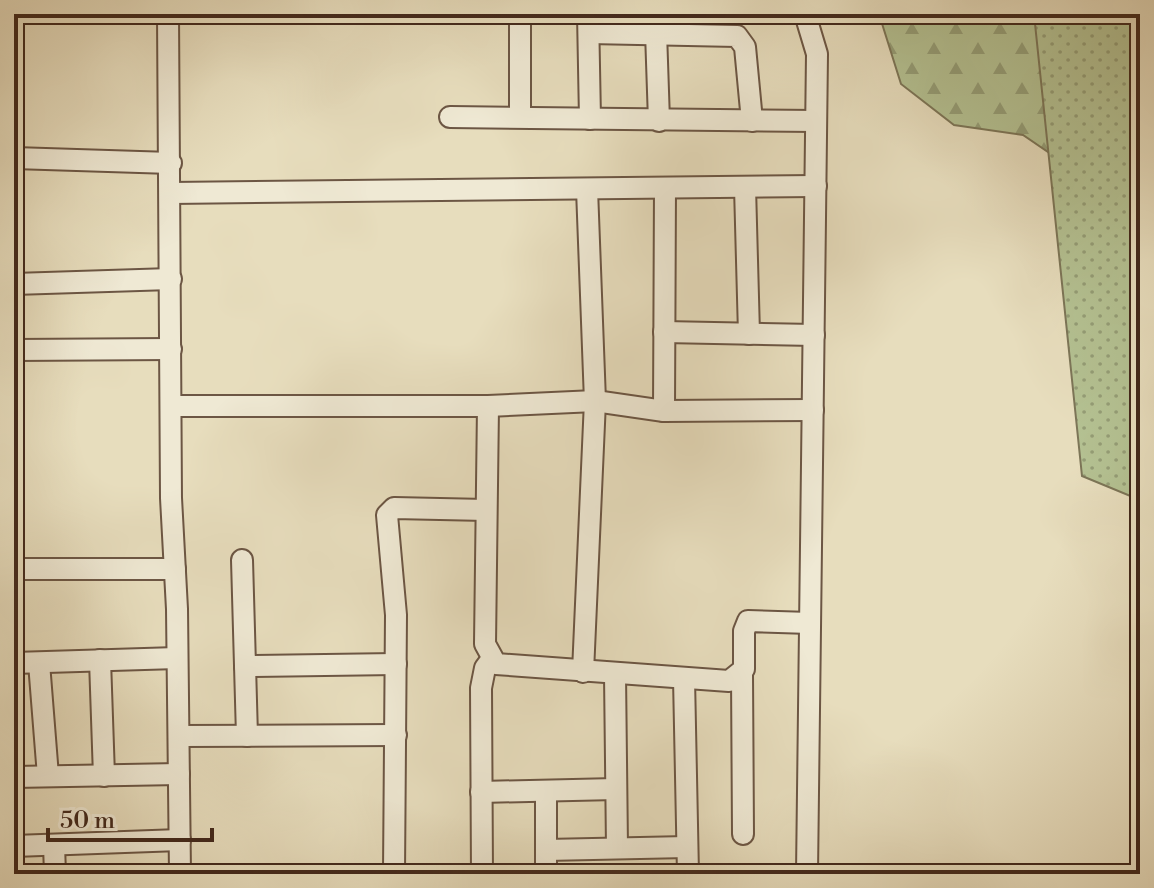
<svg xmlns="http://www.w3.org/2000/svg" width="1154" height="888" font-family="'Libre Bodoni',serif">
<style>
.forest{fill:url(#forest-firs);stroke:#7c7557;stroke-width:2}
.park{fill:url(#park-dots);stroke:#7c7557;stroke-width:2}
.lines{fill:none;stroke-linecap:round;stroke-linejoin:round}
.minor-casing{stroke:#6c5644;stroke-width:24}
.minor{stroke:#efe9d4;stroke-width:20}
</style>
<defs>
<pattern id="forest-firs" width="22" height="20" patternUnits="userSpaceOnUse" patternTransform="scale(2)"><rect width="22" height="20" fill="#b4c192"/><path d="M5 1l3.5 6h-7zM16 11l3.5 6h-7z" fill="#949d76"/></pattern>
<pattern id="park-dots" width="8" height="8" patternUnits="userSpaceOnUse" patternTransform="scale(2)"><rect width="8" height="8" fill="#b4c192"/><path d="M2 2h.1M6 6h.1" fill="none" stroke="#949d76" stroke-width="1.8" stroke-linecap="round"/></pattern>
</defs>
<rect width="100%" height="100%" fill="#e7ddbd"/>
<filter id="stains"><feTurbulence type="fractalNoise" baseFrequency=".0025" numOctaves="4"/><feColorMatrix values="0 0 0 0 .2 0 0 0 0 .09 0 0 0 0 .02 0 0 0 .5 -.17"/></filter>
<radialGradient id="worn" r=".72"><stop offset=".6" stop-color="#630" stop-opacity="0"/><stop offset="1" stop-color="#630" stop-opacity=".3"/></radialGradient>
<path class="forest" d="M879 14H1140L1083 176 1023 135 954 125 901 84Z"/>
<path class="park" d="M1034 14H1140V500L1082 476Z"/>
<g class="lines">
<defs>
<g id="minor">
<path d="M168 14 171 498 177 609 180 874"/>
<path d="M520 14V117"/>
<path d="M588 14 590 119"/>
<path d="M805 14 817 54 807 874"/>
<path d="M656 32 659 121"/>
<path d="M589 33 737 36 745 47 752 121"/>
<path d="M450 117 816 121"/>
<path d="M14 158 171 163"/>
<path d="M745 187 749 334"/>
<path d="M171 193 816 186"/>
<path d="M14 284 171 279"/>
<path d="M664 332 814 335"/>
<path d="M14 350 171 349"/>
<path d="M171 406H488L595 401 664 411 813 410"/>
<path d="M488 406 485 644 496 664 729 681 744 669V631L748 621 810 623"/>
<path d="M664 411 665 188"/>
<path d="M242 560 247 736"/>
<path d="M14 569H175"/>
<path d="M100 660 104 776"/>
<path d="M14 663 177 658"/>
<path d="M39 663 48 776"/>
<path d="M245 666 396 664"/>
<path d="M583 672 595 401 587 189"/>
<path d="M615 674 617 848"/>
<path d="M742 674 743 834"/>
<path d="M684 678 688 874"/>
<path d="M179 736 396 735"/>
<path d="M14 777 179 774"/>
<path d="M546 791V874"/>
<path d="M481 792 616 789"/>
<path d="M54 845 55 874"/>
<path d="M14 846 180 840"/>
<path d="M546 850 687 847"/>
<path d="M394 874 396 615 387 515 394 508 486 510"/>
<path d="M482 874 481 688 485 668 491 660"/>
</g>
</defs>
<use href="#minor" class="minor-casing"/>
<use href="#minor" class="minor"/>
</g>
<rect width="1154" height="888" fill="none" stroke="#e7ddbd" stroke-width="48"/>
<rect x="16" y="16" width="1122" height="856" fill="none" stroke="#43291c" stroke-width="4"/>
<rect x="24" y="24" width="1106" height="840" fill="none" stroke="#43291c" stroke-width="2"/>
<path d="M48 828v12h164v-12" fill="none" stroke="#43291c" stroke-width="4"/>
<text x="60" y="828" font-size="24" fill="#43291c" stroke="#efe9d4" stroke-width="6" paint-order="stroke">50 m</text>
<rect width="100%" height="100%" filter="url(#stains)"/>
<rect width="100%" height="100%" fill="url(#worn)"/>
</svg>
